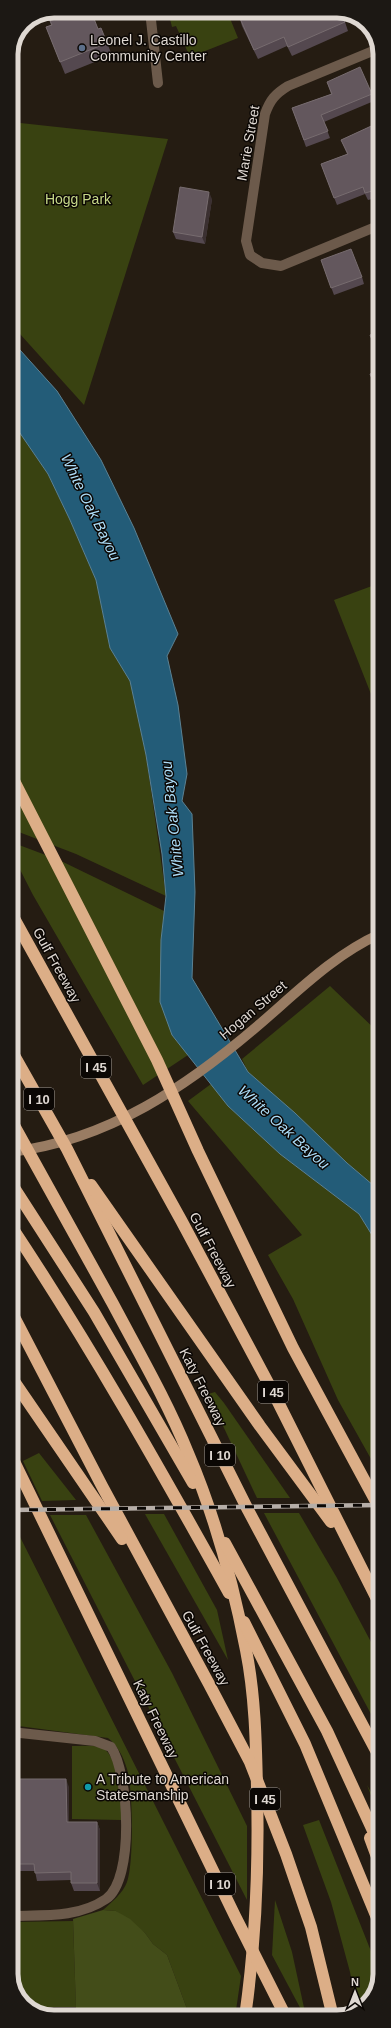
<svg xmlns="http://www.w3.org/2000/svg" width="391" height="2028" font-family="Helvetica,sans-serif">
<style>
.green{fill:#394211}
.forest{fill:#434d19}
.water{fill:#235c78;stroke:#5b8193}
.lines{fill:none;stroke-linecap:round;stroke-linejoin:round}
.minor{stroke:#6c5a4b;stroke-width:10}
.secondary{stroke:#997c63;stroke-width:10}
.motorway{stroke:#dcae87;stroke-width:12}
.rail-casing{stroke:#b6aea8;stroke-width:4.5}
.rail{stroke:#0b0704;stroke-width:3;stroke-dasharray:9;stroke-linecap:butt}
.wall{fill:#54484f}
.shaded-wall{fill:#3b3031}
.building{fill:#63575d;stroke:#776c6f}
.service-dot{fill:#5c6f8a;stroke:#0b0704;stroke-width:1.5}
.culture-dot{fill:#0f9aa8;stroke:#0b0704;stroke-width:1.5}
.labels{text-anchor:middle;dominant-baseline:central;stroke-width:3;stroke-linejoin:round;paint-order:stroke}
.shield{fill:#0b0704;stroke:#9f9994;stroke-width:1}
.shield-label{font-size:13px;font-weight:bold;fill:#dfd8d2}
.poi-label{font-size:14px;fill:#dfd8d2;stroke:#0b0704;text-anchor:start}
.street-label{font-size:14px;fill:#dfd8d2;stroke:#0b0704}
.park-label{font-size:14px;fill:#c7d989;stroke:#0b0704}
.water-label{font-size:15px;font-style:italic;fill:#acdcf7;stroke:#0b0704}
.rim{fill:none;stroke:#dfd8d2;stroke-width:5}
</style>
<rect width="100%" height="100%" fill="#251c12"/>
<g class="green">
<path d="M168 11H227L238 38 190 57 176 26 172 27Z"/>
<path d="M11 122 168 139 84 405 11 324Z"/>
<path d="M11 420 48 474 70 520 96 580 110 648 130 680 146 755 166 896 76 854 11 829Z"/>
<path d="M380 583V717L334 600Z"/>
<path d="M11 842 59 860 164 911 161 940 172 1035 188 1055 143 1085 33 895 11 852Z"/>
<path d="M330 986 380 1034V1191L347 1163 248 1072 242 1059Z"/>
<path d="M211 1084 228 1106 280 1154 359 1214 380 1248V1475L338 1400 293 1299 268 1255 302 1235 188 1101Z"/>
<path d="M215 1392 224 1403 290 1498H257L208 1394Z"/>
<path d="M39 1453 76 1500 42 1501 23 1461Z"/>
<path d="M264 1513H299L337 1578 380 1659V1731Z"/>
<path d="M164 1514 217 1610 228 1660 145 1514Z"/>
<path d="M50 1515H86L172 1673 247 1826V1900Z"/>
<path d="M11 1519 241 1976 235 2017H190L167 1955 153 1944 145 1933 116 1911 103 1910C112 1902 123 1893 127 1882 134 1864 133 1787 127 1769 123 1756 118 1746 108 1738L11 1725Z"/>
<path d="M72 1746C80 1746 92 1745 100 1747 120 1753 121 1803 122 1820L72 1819Z"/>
<path d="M367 1785 380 1808V1819Z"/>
<path d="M319 1820 380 1974 369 2003 357 2009 350 1972 331 1902 303 1825Z"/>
<path d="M275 1900 292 1952 306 2017H305L272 1955Z"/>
<path d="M73 1921 76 2007H29C6 1996 11 1944 11 1922Z"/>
</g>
<path class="forest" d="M103 1910 116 1911 130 1919 145 1933 153 1944 167 1955 190 2017H48L34 2010 76 2009 73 1919Z"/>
<path class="water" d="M11 340 57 391 101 460 134 528 178 634 167 656 178 705 187 774 182 801 192 814 195 892 192 978 248 1072 295 1113 347 1163 380 1191V1248L359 1214 280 1154 228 1106 172 1035 160 1002 161 940 166 896 162 854 146 755 130 681 110 648 96 580 70 520 48 474 11 420Z"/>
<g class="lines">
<g class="minor">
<path d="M150 11 158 83"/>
<path d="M380 48 288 86C275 94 270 100 265 114L246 241 250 255 262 263 281 266 380 225"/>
<path d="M11 1732 95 1741 111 1747C129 1773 135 1879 106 1899 78 1918 44 1915 11 1916"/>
</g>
<path class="secondary" d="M11 1152C109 1140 188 1086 261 1023 298 991 335 954 380 934"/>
<g class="motorway">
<path d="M11 775 157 1060 198 1151 293 1348 380 1509"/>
<path d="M11 913 181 1220 274 1394 380 1605"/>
<path d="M11 1050 67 1149 248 1510 380 1758"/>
<path d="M11 1120C45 1181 79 1242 113 1304 139 1353 167 1401 188 1453 215 1516 233 1583 246 1650 255 1695 256 1742 257 1788 259 1865 256 1940 245 2017"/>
<path d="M11 1183 94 1312 193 1483"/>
<path d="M91 1185 260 1426 331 1522"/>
<path d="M11 1226C90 1345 160 1469 229 1593"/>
<path d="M11 1311 102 1486 209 1684 250 1762 286 1854 311 1927 333 2017"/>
<path d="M11 1377 122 1539"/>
<path d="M11 1455 235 1916 286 2017"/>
<path d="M225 1543 327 1731 380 1846"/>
<path d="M244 1622 305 1744 380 1925"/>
<path d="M370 1838 380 1865"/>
</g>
<defs>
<path id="rail" d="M11 1510 380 1505"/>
</defs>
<use href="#rail" class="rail-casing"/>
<use href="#rail" class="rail"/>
</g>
<g class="wall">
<path d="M54 11 98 29 107 43 112 55 65 74 46 27 51 25 47 14Z"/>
<path d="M239 16 345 22 348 31 292 56 287 46 258 59 242 26Z"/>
<path d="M327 82 372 94 374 101 324 122 330 138 306 147 292 108 331 94Z"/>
<path d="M380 122V197L368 200 365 194 337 205 321 164 347 154 341 140Z"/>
<path d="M212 199 205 244 176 239 173 232Z"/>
<path d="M321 260 362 277 364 284 334 295Z"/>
<path d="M380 331V361L370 335Z"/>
<path d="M380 370V399L370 374Z"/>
<path d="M380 1004V1023L377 1020 372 1007Z"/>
<path d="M11 1779 69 1787V1822H97L100 1830V1891H74L71 1883V1880L37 1881 35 1871H11Z"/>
</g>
<g class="shaded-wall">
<path d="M209 192 212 199 205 244 202 237Z"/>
<path d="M66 1779 69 1787V1830L67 1822Z"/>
<path d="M97 1822 100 1830V1891L97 1883Z"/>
</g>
<g class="building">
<path d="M54 11H91L98 29 101 28 107 43 60 62 46 27 52 25 47 14Z"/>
<path d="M250 11H340L345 22 288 47 284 37 254 50 239 16Z"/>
<path d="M360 67 372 94 321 115 328 131 304 140 292 108 332 94 327 82Z"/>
<path d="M380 122V189L365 193 363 187 334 198 321 164 348 154 341 140Z"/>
<path d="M180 187 209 192 202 237 173 232Z"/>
<path d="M351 249 362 277 331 288 321 260Z"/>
<path d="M380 331V359L370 335Z"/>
<path d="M380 370V398L370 374Z"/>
<path d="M380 1004V1016L372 1007Z"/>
<path d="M11 1779H66L67 1822H97V1883H71V1872L35 1873 34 1864H11Z"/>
</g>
<circle class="service-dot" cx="82" cy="48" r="4"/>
<circle class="culture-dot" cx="88" cy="1787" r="4"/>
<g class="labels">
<g class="shield">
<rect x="81" y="1056" width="30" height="22" rx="3"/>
<rect x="24" y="1088" width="30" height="22" rx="3"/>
<rect x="258" y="1381" width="30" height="22" rx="3"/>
<rect x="205" y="1444" width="30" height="22" rx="3"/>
<rect x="250" y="1788" width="30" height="22" rx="3"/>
<rect x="205" y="1873" width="30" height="22" rx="3"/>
</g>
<g class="shield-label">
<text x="96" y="1067">I 45</text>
<text x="39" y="1099">I 10</text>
<text x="273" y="1392">I 45</text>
<text x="220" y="1455">I 10</text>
<text x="265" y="1799">I 45</text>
<text x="220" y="1884">I 10</text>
</g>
<g class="poi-label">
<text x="90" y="40">Leonel J. Castillo<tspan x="90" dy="16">Community Center</tspan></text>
<text x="96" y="1779">A Tribute to American<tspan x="96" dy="16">Statesmanship</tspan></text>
</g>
<g class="street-label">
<text transform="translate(248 143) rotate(-80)">Marie Street</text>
<text transform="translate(57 965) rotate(61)">Gulf Freeway</text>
<text transform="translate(253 1010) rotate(-40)">Hogan Street</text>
<text transform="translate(213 1250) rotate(62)">Gulf Freeway</text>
<text transform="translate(203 1387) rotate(63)">Katy Freeway</text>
<text transform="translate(206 1648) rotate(61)">Gulf Freeway</text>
<text transform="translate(156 1719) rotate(64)">Katy Freeway</text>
</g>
<g class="park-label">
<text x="78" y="199">Hogg Park</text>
</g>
<g class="water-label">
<text transform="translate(91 507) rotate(64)">White Oak Bayou</text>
<text transform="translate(172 819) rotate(-96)">White Oak Bayou</text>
<text transform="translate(284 1127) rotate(42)">White Oak Bayou</text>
</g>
</g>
<path d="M0 0H391V2028H0ZM54 18H337A36 36 0 0 1 373 54V1974A36 36 0 0 1 337 2010H54A36 36 0 0 1 18 1974V54A36 36 0 0 1 54 18Z" fill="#1c1814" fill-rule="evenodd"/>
<path class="rim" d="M54 18H337A36 36 0 0 1 373 54V1974A36 36 0 0 1 337 2010H54A36 36 0 0 1 18 1974V54A36 36 0 0 1 54 18Z"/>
<g transform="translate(355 1992)" stroke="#0b0704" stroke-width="3" paint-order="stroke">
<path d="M0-3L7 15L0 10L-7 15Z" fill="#dfd8d2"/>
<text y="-6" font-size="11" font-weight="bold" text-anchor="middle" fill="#dfd8d2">N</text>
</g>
</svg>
